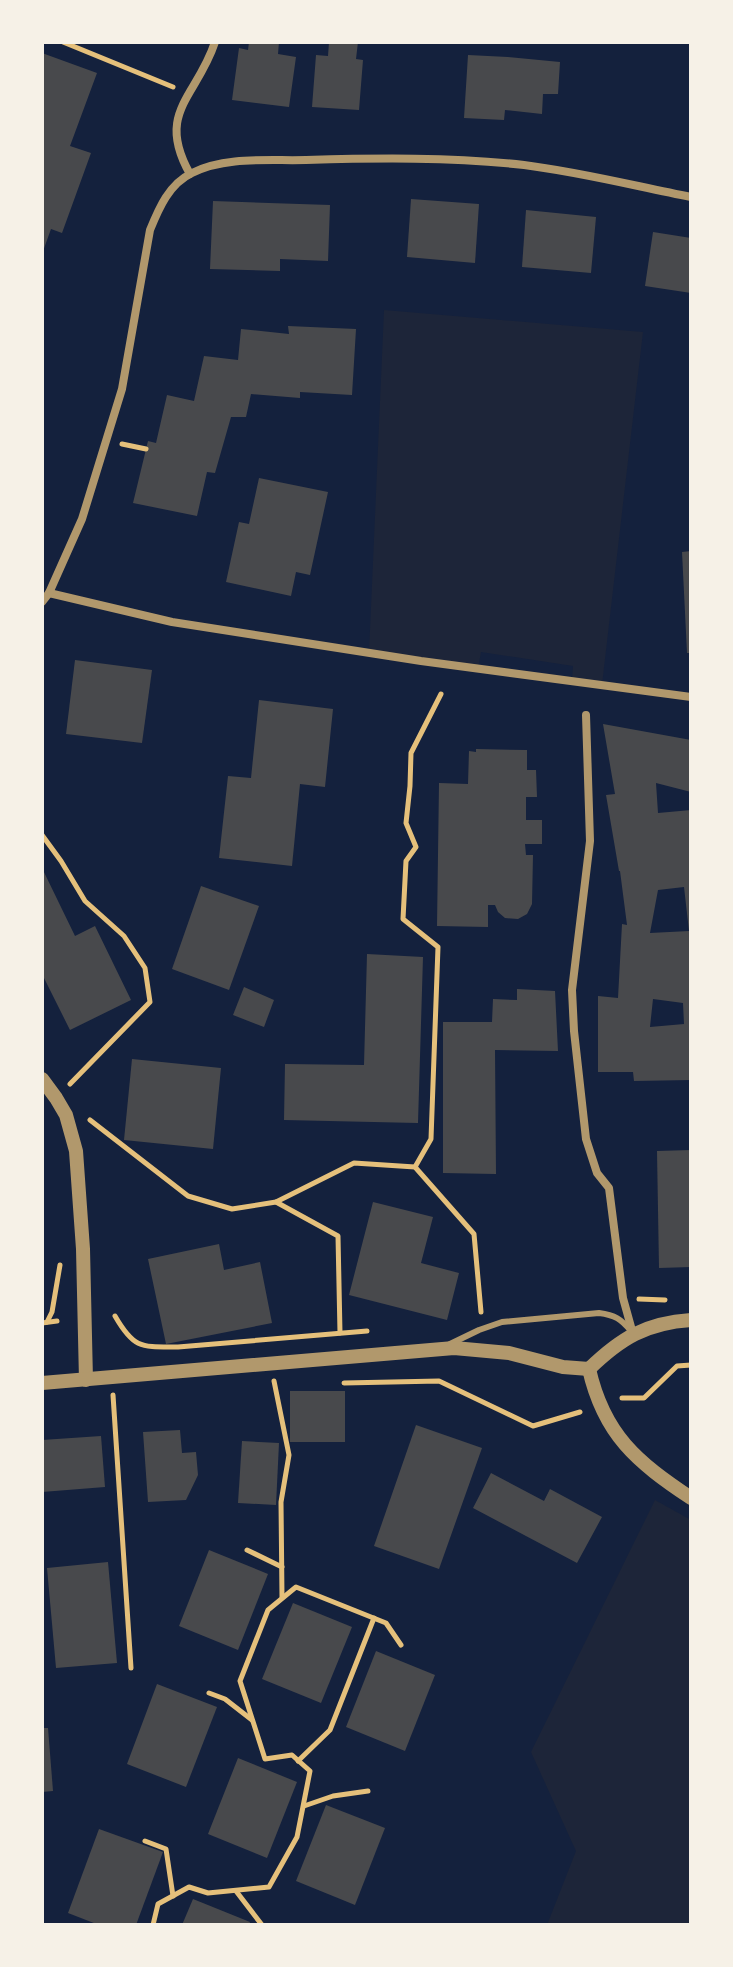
<svg xmlns="http://www.w3.org/2000/svg" width="733" height="1967" font-family="Mulish,sans-serif">
<style>
.green{fill:#1d2539}
.building{fill:#48494c;fill-rule:evenodd}
.lines{fill:none;stroke-linecap:round;stroke-linejoin:round}
.path{stroke:#e5c07b;stroke-width:5}
.service{stroke:#b1986c;stroke-width:6}
.minor{stroke:#b1986c;stroke-width:8}
.tertiary{stroke:#b1986c;stroke-width:14}
</style>
<rect width="100%" height="100%" fill="#14213d"/>
<g class="green">
<path d="M384 310 643 332 602 685 572 681 573 666 481 652 478 669 369 653Z"/>
<path d="M655 1500 691 1520V1925H547L576 1851 531 1752Z"/>
</g>
<g class="building">
<path d="M249 42H279L278 54 296 57 289 107 232 100 239 48 248 50Z"/>
<path d="M329 42H358L356 59 363 60 359 110 312 107 316 55 328 56Z"/>
<path d="M42 53 97 73 70 146 91 153 62 233 51 229 42 254Z"/>
<path d="M468 55 508 57 560 62 558 94H543L542 114 505 110 504 120 464 118Z"/>
<path d="M411 199 479 204 475 263 407 257Z"/>
<path d="M213 201 330 205 328 261 280 259V271L210 269Z"/>
<path d="M526 210 596 217 591 273 522 267Z"/>
<path d="M653 232 691 238V293L645 286Z"/>
<path d="M288 326 356 329 352 395 300 392V398L251 394 246 417H231L215 473 207 472 197 516 133 503 148 441 156 443 167 395 194 401 204 356 238 360 241 329 289 334Z"/>
<path d="M259 478 328 492 310 575 296 572 291 596 226 582 239 522 249 524Z"/>
<path d="M691 551V653H687L682 552Z"/>
<path d="M75 660 152 670 142 743 66 734Z"/>
<path d="M259 700 333 709 325 787 300 784 292 866 219 858 228 776 251 778Z"/>
<path d="M603 724 691 740V792L656 783 658 813 691 810V1080L634 1081 633 1072H598V996L618 998 622 924 627 925 620 871H619L606 795 615 794ZM684 887 689 931 650 933 658 890ZM653 999 683 1003 684 1024 650 1027Z"/>
<path d="M476 749 527 750V770H536L537 797H526V820H542V844H525L526 855H533L532 904 527 914 518 919 505 918 498 912 495 905H488V927L437 926 439 783 468 784 469 751 476 752Z"/>
<path d="M42 868 75 936 95 926 131 1000 70 1030 42 974Z"/>
<path d="M201 886 259 906 229 990 172 969Z"/>
<path d="M367 954 423 957 418 1123 284 1120 285 1064 364 1065Z"/>
<path d="M244 987 274 1000 264 1027 233 1015Z"/>
<path d="M517 989 555 991 558 1051 495 1050 496 1174 443 1173V1022H492L493 999 517 1000Z"/>
<path d="M132 1059 221 1068 213 1149 124 1140Z"/>
<path d="M691 1150V1267L659 1268 657 1151Z"/>
<path d="M373 1202 433 1217 421 1263 459 1273 447 1320 349 1295Z"/>
<path d="M219 1244 224 1270 260 1262 272 1323 166 1344 148 1259Z"/>
<rect x="290" y="1391" width="55" height="51"/>
<path d="M416 1425 482 1448 439 1569 374 1546Z"/>
<path d="M180 1430 182 1453 196 1452 198 1475 186 1500 148 1502 143 1432Z"/>
<path d="M101 1436 105 1487 42 1492V1440Z"/>
<path d="M242 1441 279 1443 276 1505 238 1503Z"/>
<path d="M491 1473 544 1501 550 1489 602 1517 577 1563 473 1508Z"/>
<path d="M209 1550 268 1574 238 1650 179 1626Z"/>
<path d="M108 1562 117 1663 56 1668 47 1568Z"/>
<path d="M293 1603 352 1627 321 1703 262 1679Z"/>
<path d="M376 1651 435 1675 405 1751 346 1727Z"/>
<path d="M157 1684 217 1707 186 1787 127 1764Z"/>
<path d="M42 1728H48L53 1791 42 1792Z"/>
<path d="M238 1758 297 1782 267 1858 208 1834Z"/>
<path d="M326 1805 385 1828 355 1905 296 1881Z"/>
<path d="M99 1829 163 1852 136 1925H99L68 1913Z"/>
<path d="M193 1899 250 1922 249 1925H182Z"/>
</g>
<g class="lines">
<g class="path">
<path d="M63 42 173 87"/>
<path d="M122 444 146 449"/>
<path d="M42 835 61 861 85 901 124 936 145 968 150 1002 70 1084"/>
<path d="M90 1120 188 1196 232 1209 276 1202 354 1163 415 1167 474 1234 481 1312"/>
<path d="M415 1167 431 1139 438 947 403 919 406 861 416 847 406 823 410 786 411 753 441 694"/>
<path d="M276 1202 338 1236 340 1333"/>
<path d="M639 1299 665 1300"/>
<path d="M115 1316C134 1349 141 1347 178 1347L367 1331"/>
<path d="M47 1322 52 1312 60 1265"/>
<path d="M42 1323 57 1321"/>
<path d="M274 1381 289 1455 281 1502 282 1597"/>
<path d="M344 1383 439 1381 533 1426 580 1412"/>
<path d="M113 1395 131 1668"/>
<path d="M622 1398H644L677 1366 691 1365"/>
<path d="M247 1550 282 1567"/>
<path d="M209 1693 225 1699 252 1720"/>
<path d="M298 1761 330 1730 374 1618"/>
<path d="M304 1806 333 1796 368 1791"/>
<path d="M145 1841 166 1849 173 1896"/>
<path d="M236 1891 262 1925"/>
<path d="M153 1925 158 1904 189 1887 208 1893 269 1887 297 1837 310 1771 292 1755 265 1759 240 1681 268 1610 296 1587 386 1623 401 1645"/>
</g>
<path class="service" d="M450 1344 479 1330 502 1322 599 1313C615 1315 621 1319 631 1331"/>
<g class="minor">
<path d="M190 174C155 112 197 97 215 42"/>
<path d="M49 593 172 622 421 661 691 697"/>
<path d="M42 602 49 593 82 519 122 389 150 230C159 208 169 184 192 173 225 156 269 161 306 160 378 158 451 157 524 165 580 172 635 186 691 197"/>
<path d="M586 715 590 841 572 990 574 1031 586 1139 597 1173 609 1188 623 1298 633 1334"/>
</g>
<g class="tertiary">
<path d="M42 1079 56 1098 66 1115 76 1151 83 1249 86 1380"/>
<path d="M589 1369C604 1435 637 1462 691 1498"/>
<path d="M42 1383 454 1348 509 1353 563 1367 589 1369C621 1338 646 1323 691 1320"/>
</g>
</g>
<rect width="733" height="1967" fill="none" stroke="#f6f1e7" stroke-width="88"/>
</svg>
